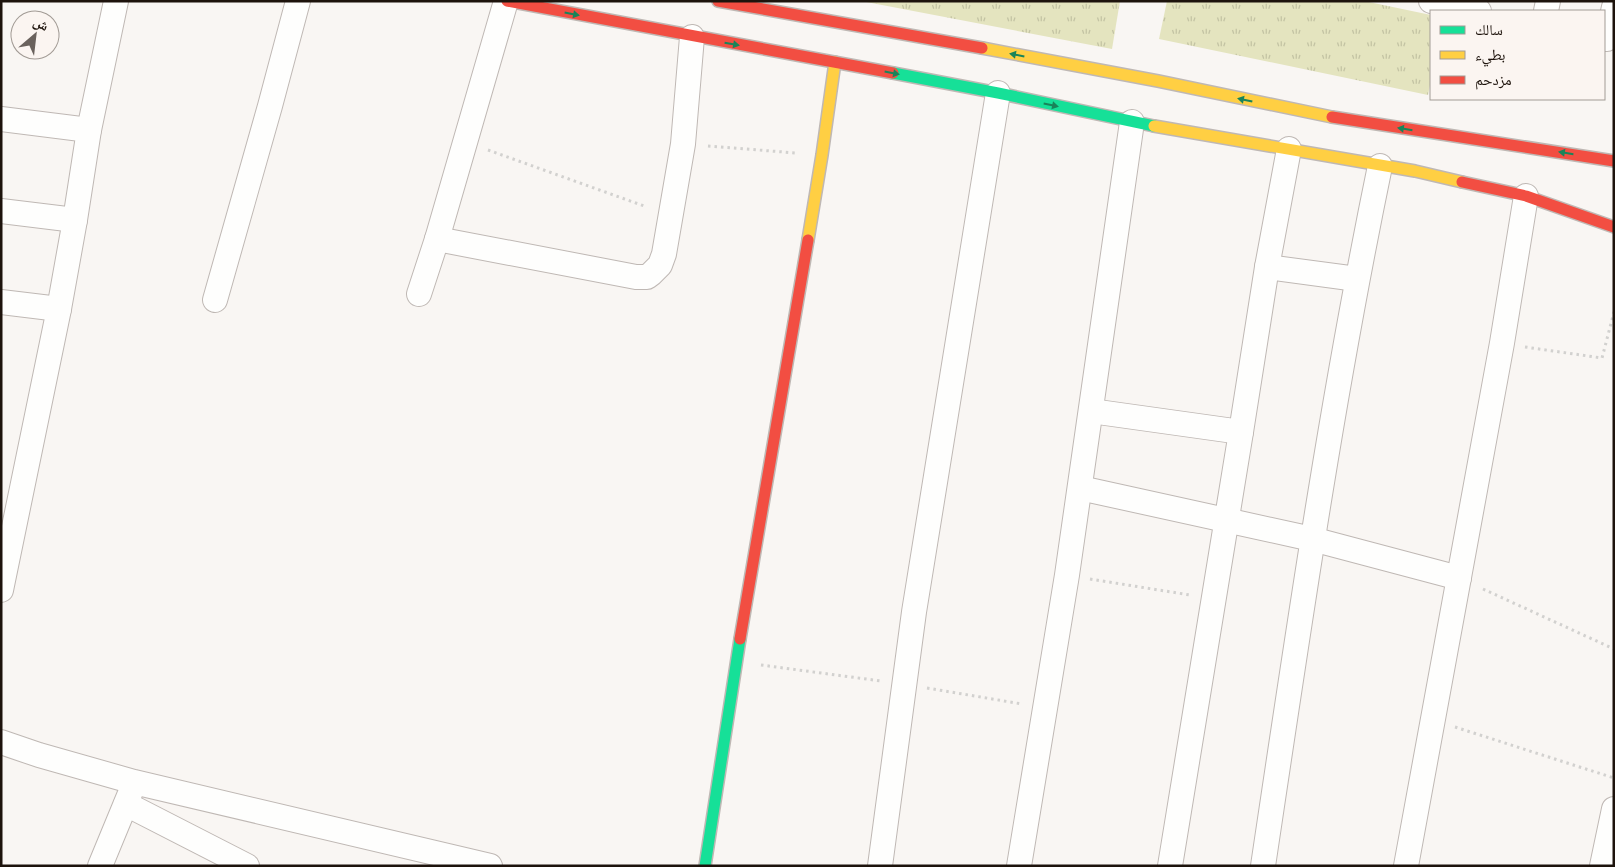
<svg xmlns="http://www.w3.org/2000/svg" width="1615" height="867" font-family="Quicksand,'Noto Naskh Arabic',sans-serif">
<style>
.park{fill:url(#park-tufts)}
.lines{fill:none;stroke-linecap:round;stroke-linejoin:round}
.street-casing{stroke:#bfb8b4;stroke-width:26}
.fast-casing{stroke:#bfb8b4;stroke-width:14}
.slow-casing{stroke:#bfb8b4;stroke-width:14}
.jam-casing{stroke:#bfb8b4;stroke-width:14}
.path{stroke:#d2d1cf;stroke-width:3;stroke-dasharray:2.5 4;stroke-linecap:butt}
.street{stroke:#fefefd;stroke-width:24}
.fast{stroke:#16e098;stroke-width:11}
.slow{stroke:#ffcf43;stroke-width:11}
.jam{stroke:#f24e42;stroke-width:11}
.oneway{fill:#198459}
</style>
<defs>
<pattern id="park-tufts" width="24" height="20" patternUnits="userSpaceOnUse" patternTransform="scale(1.25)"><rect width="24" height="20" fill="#e4e4bf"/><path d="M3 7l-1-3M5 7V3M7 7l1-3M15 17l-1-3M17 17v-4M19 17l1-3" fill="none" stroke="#c3c3a3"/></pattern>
</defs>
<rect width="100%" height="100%" fill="#f9f6f3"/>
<g class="park">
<path d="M861 1H1120L1112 49Z"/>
<path d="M1167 1H1364L1431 15V80L1428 95 1159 39Z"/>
</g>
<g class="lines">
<defs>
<g id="street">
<path d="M1431 1 1479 11"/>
<path d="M1546 11 1548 1"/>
<path d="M1607 39 1614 7"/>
<path d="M1 119 89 130"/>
<path d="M1 211 75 220"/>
<path d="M437 239 636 277H647L651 274 660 265 664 254 683 144 692 37"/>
<path d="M1267 267 1357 279"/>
<path d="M419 294 437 239 506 1"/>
<path d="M215 300 270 106 298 1"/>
<path d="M1 302 59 309"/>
<path d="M1091 411 1241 432"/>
<path d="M1080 488 1312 539 1459 578"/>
<path d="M1 590 59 309 75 220 89 130 116 1"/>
<path d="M1 742 39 755 134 782 490 866"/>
<path d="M126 804 247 866"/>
<path d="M100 866 131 791"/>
<path d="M880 866 914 612 998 93"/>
<path d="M1019 866 1067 575 1132 122"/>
<path d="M1170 866 1241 432 1267 267 1289 149"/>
<path d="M1263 866C1298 632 1332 398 1380 166"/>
<path d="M1406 866 1502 343 1526 196"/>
<path d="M1602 866 1614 809"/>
</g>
<g id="fast">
<path d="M893 73 998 93 1154 126"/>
<path d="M705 866 740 639"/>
</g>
<g id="slow">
<path d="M982 48 1158 81 1332 117"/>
<path d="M1154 126 1415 171 1462 182"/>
<path d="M808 240 822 155 835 62"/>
</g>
<g id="jam">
<path d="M507 1 893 73"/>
<path d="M718 1 982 48"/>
<path d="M1332 117 1614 161"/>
<path d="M1462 182 1526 196 1614 227"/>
<path d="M740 639 808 240"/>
</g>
</defs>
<use href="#street" class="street-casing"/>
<use href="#fast" class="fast-casing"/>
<use href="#slow" class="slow-casing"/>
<use href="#jam" class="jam-casing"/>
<g class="path">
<path d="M708 146 796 153"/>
<path d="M488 150 647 207"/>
<path d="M1525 347 1602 358 1614 312"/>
<path d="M1090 579 1190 595"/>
<path d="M1483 589 1614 649"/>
<path d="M761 665 881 681"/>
<path d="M927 688 1022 704"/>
<path d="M1455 727 1614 778"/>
</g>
<use href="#street" class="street"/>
<use href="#fast" class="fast"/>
<use href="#slow" class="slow"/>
<use href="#jam" class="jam"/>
</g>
<defs><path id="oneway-solid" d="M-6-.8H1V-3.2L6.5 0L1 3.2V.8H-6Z" transform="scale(1.25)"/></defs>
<g class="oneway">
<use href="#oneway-solid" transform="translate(572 14) rotate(11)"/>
<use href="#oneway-solid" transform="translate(732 44) rotate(10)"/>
<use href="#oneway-solid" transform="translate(1017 55) rotate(-169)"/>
<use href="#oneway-solid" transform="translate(892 73) rotate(11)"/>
<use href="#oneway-solid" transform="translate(1245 100) rotate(-168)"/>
<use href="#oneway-solid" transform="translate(1051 105) rotate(12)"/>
<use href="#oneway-solid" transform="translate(1405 129) rotate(-171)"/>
<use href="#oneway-solid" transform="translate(1566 153) rotate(-171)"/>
</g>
<rect width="1615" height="867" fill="none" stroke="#1d130c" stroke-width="5"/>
<rect x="1430" y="10" width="175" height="90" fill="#fbf5f1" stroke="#a29b95"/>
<rect x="1440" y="26" width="25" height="8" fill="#16e098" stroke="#a29b95"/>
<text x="1475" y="35" font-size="15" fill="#1d130c">سالك</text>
<rect x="1440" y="51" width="25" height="8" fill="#ffcf43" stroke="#a29b95"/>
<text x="1475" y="60" font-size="15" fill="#1d130c">بطيء</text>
<rect x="1440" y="76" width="25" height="8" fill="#f24e42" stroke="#a29b95"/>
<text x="1475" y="85" font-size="15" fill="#1d130c">مزدحم</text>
<g transform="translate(35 35) rotate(28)"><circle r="24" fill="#fbf5f1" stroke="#a29b95"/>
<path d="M0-4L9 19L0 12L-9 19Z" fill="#6a625d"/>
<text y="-8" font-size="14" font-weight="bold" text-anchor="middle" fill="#1d130c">ش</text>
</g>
</svg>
